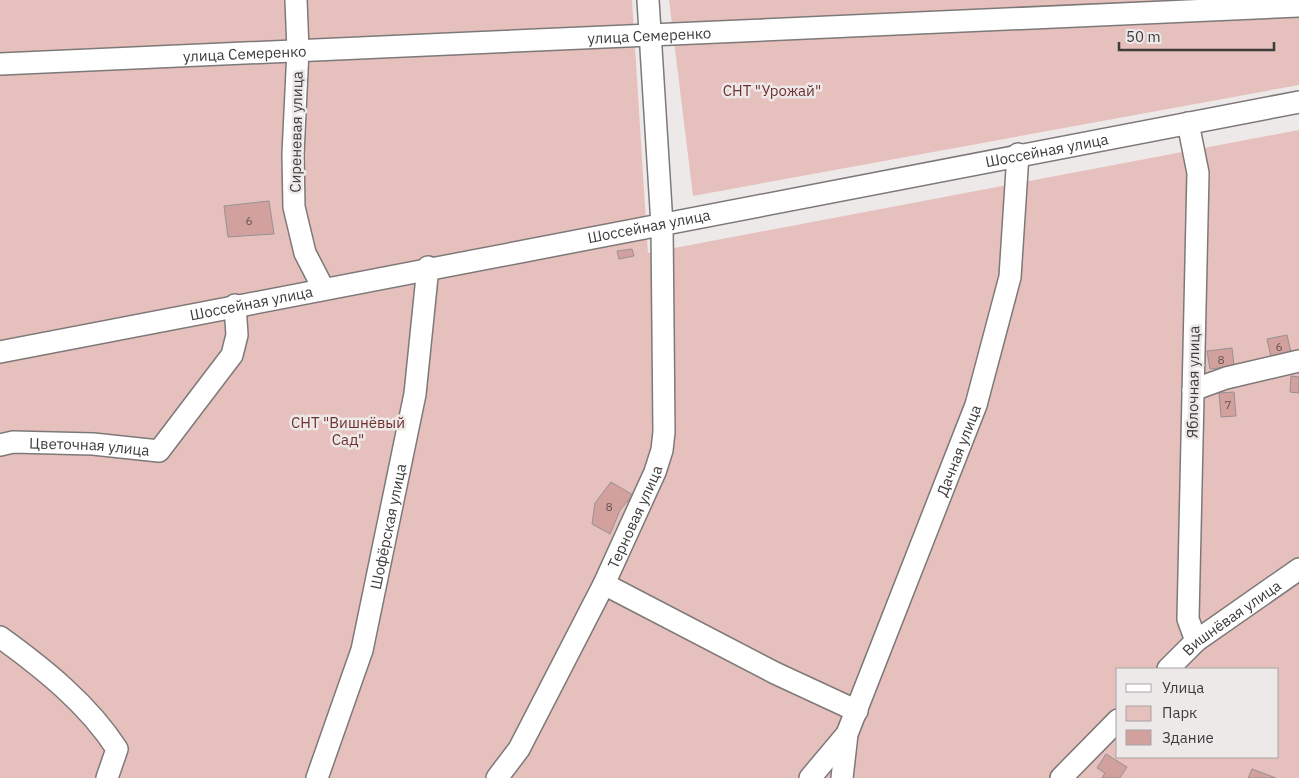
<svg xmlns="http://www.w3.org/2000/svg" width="1299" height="778" font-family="'IBM Plex Sans',sans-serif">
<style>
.green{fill:#e6c0bd;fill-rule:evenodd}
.building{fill:#d3a19d;stroke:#969191}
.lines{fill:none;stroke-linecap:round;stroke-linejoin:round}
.minor-casing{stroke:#7d7978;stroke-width:24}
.minor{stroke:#fff;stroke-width:21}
.labels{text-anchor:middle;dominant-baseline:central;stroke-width:5;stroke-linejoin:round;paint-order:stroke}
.number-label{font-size:12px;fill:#625454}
.street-label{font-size:15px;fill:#3d3b3b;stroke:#eee9e9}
.park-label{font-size:15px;fill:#6f302e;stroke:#eee9e9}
</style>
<rect width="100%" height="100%" fill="#eee9e9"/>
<g class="green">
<path d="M0 0H632L648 253 1299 130V778H0ZM1118 669H1278V757H1118Z"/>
<path d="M669 0H1299V85L693 196Z"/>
</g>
<g class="building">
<path d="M269 201 274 234 228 237 224 206Z"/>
<path d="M632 249 634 256 619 259 617 251Z"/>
<path d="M1287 335 1291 352 1271 357 1267 339Z"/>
<path d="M1232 348 1234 366 1210 369 1207 351Z"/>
<path d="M1291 376 1299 377V393L1290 392Z"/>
<path d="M1234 392 1236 416 1221 417 1219 393Z"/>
<path d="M611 482 633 495 620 510 610 534 592 524 595 503Z"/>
<path d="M1106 754 1127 767 1120 778H1102L1105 773 1097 768Z"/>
<path d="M1252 769 1276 778H1248Z"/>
</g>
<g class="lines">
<defs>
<g id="minor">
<path d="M296 0 298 50 293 154 294 207 305 253 323 288"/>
<path id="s1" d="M0 64 1299 6"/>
<path d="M1188 123 1198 173 1188 619 1196 641"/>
<path id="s2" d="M0 352C433 266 866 184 1299 102"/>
<path d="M1193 390 1226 378 1299 361"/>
<path id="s3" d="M0 445 13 442 93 444 159 451 232 355 237 335 235 305"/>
<path d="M604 584 775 673 857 711"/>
<path d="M0 637C43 668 88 704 117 749L107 778"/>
<path id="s4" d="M1168 669 1196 641 1299 569"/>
<path id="s5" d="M317 778 362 650 415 394 428 267"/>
<path id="s6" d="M497 778 519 749 604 584 655 472 662 450 664 432 662 225 648 0"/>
<path d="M810 778 847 734"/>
<path id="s7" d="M842 778 847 734 976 405 1010 277 1018 154"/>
<path d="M1061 778 1118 720"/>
</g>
</defs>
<use href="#minor" class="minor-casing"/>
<use href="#minor" class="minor"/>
</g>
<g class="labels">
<g class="number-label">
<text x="249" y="220">6</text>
<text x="1279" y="346">6</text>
<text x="1221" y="359">8</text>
<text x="1228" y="404">7</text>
<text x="609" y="506">8</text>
</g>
<g class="street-label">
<text stroke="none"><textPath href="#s1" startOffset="650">улица Семеренко</textPath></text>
<text stroke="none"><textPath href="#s1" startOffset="245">улица Семеренко</textPath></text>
<text transform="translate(296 132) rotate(-89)">Сиреневая улица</text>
<text stroke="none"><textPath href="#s2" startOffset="1066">Шоссейная улица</textPath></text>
<text stroke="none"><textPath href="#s2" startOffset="661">Шоссейная улица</textPath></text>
<text stroke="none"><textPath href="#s2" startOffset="256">Шоссейная улица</textPath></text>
<text transform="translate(1193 382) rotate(-89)">Яблочная улица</text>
<text stroke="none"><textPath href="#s3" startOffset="90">Цветочная улица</textPath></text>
<text stroke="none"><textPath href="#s7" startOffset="349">Дачная улица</textPath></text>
<text stroke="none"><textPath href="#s6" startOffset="296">Терновая улица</textPath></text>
<text stroke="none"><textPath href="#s5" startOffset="262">Шофёрская улица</textPath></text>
<text stroke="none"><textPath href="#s4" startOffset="82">Вишнёвая улица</textPath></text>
</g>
<g class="park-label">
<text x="772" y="90">СНТ "Урожай"</text>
<text x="348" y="422">СНТ "Вишнёвый<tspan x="348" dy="17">Сад"</tspan></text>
</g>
</g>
<rect x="1116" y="668" width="162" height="90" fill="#eee9e9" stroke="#a7a3a3"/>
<rect x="1126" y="684" width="25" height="8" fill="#ffffff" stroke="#a7a3a3"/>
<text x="1162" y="693" font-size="15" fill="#3d3b3b">Улица</text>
<rect x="1126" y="706" width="25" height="15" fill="#e6c0bd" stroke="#a7a3a3"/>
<text x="1162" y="718" font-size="15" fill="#3d3b3b">Парк</text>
<rect x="1126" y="730" width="25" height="15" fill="#d3a19d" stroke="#a7a3a3"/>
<text x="1162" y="743" font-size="15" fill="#3d3b3b">Здание</text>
<path d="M1119 42v8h155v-8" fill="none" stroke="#3d3b3b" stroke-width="2.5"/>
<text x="1126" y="42" font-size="15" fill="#3d3b3b" stroke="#eee9e9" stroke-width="4" paint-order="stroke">50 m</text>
</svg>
